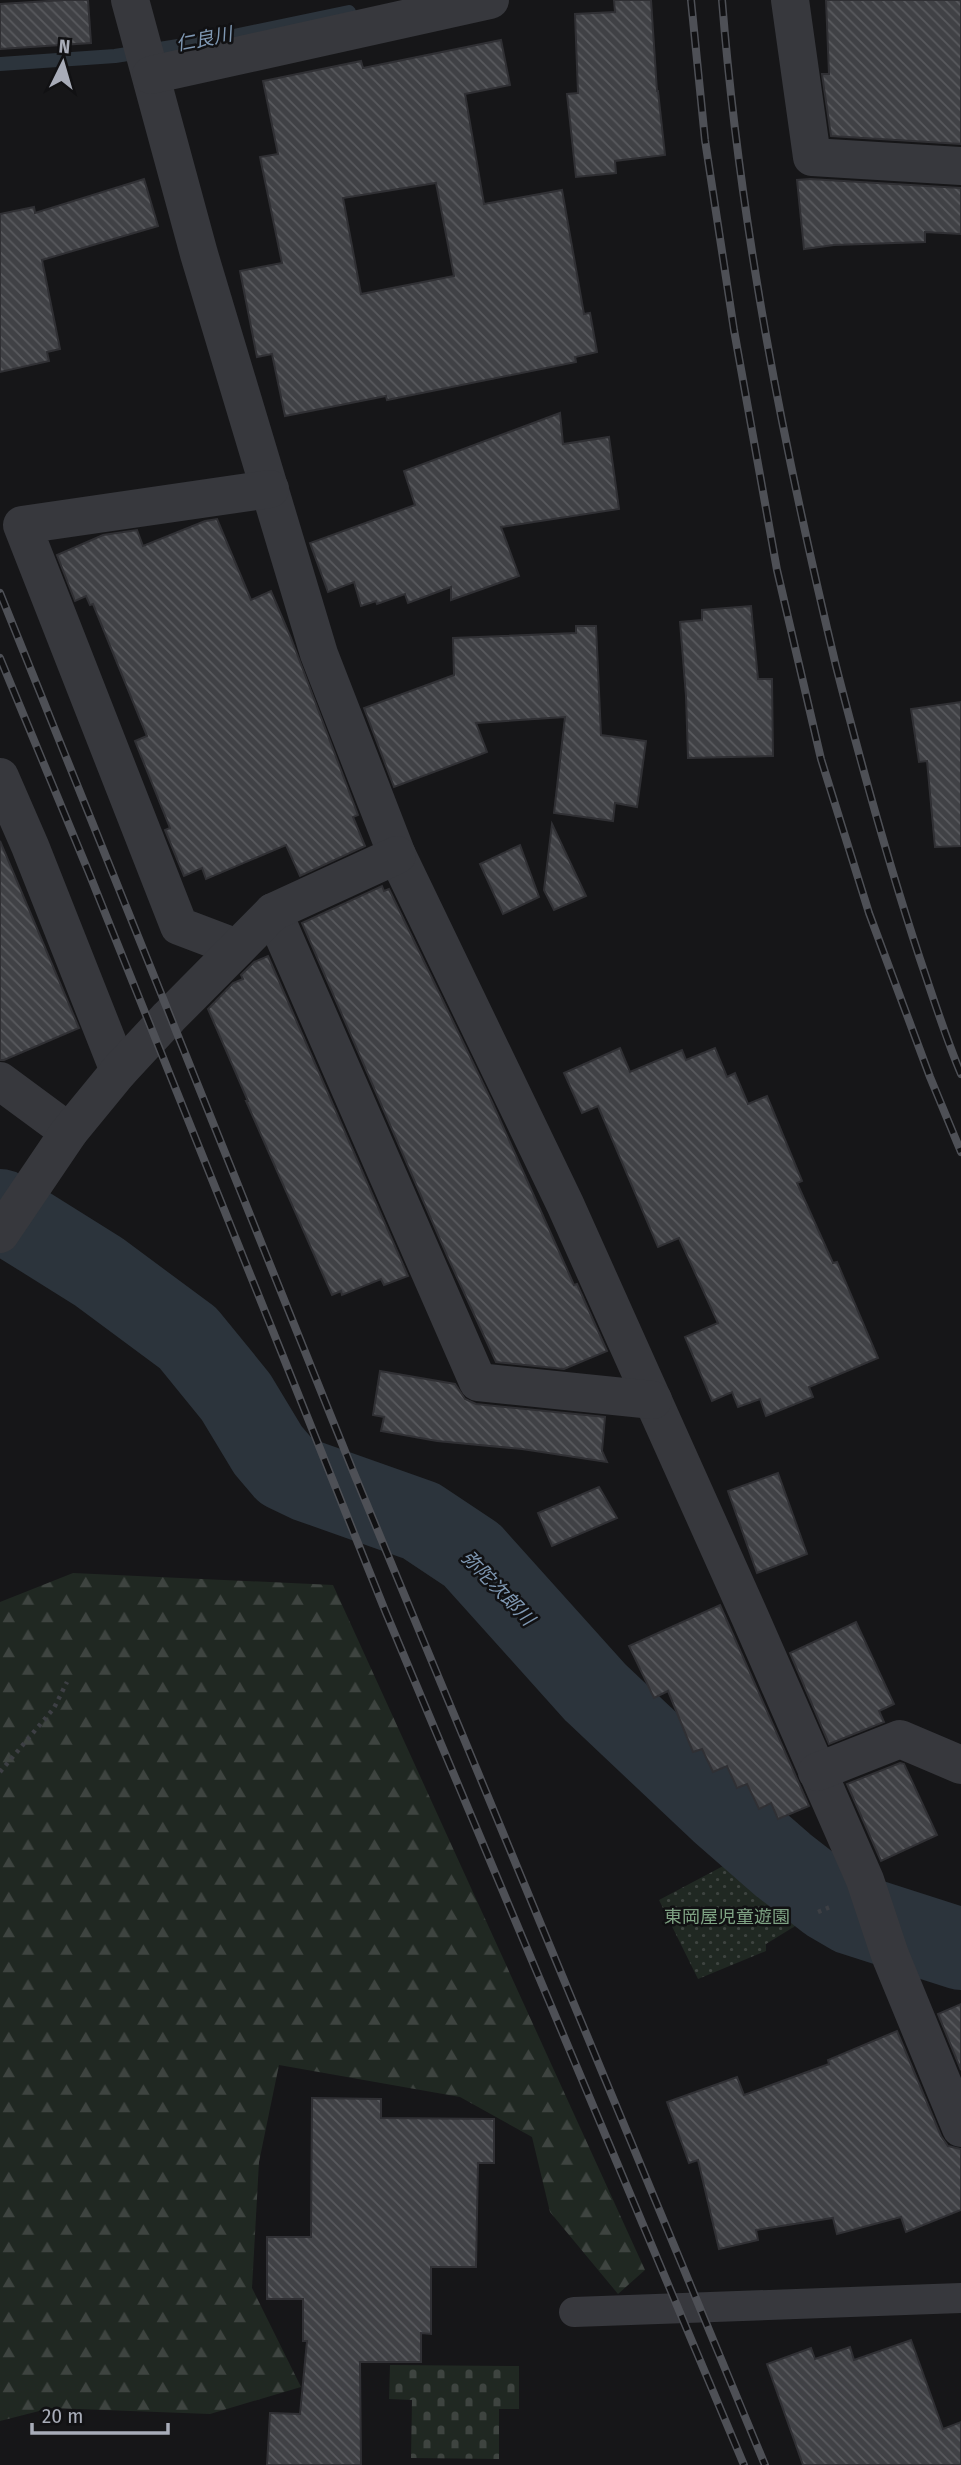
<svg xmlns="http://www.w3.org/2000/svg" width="961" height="2465" font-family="'Fira Sans Condensed','Noto Sans JP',sans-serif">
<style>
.forest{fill:url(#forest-firs)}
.cemetery{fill:url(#cemetery-stones)}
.park{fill:url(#park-dots)}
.water{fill:url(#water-ripples)}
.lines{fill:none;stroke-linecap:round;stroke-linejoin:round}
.stream{stroke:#2c343c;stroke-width:14}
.river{stroke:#2c343c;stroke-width:82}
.building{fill:url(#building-back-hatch);stroke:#303034;stroke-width:2;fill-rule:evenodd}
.path{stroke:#3d3f44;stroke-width:4.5;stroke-dasharray:3.5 5;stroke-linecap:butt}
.pedestrian{stroke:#37383d;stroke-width:30}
.minor{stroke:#37383d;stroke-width:38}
.rail-casing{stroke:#4e5056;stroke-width:8}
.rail{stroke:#111113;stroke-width:5;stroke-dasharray:16;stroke-linecap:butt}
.labels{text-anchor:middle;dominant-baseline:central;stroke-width:5;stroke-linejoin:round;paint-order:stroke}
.park-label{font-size:18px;fill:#7fa384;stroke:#111113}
.water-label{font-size:19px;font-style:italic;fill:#7f98b3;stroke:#111113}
</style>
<defs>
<pattern id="forest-firs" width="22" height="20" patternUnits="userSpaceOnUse" patternTransform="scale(1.75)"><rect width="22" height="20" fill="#202822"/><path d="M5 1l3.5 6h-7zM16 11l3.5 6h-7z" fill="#3e4440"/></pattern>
<pattern id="cemetery-stones" width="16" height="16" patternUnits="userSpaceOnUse" patternTransform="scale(1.75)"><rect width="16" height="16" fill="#202822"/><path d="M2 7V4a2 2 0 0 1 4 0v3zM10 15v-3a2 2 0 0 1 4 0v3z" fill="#3e4440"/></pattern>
<pattern id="park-dots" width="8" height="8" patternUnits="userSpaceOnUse" patternTransform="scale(1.75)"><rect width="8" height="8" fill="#202822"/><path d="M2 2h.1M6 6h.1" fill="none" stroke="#3e4440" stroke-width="1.8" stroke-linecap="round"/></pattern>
<pattern id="water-ripples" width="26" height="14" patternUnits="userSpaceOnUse" patternTransform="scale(1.75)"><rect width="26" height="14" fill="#2c343c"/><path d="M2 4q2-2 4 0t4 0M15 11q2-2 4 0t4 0" fill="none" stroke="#484f56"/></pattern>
<pattern id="building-back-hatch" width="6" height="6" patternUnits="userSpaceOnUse" patternTransform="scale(1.75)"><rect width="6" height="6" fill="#404145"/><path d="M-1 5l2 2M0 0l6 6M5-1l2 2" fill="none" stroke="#595a5e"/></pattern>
</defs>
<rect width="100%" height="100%" fill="#161618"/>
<path class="forest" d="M73 1573 333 1585 645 2270 618 2294 550 2212 532 2137 460 2097 279 2065 259 2162 252 2288 301 2387 210 2414 51 2408 0 2421V1602Z"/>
<path class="cemetery" d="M390 2365 519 2366V2409H499V2459L411 2458 412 2400 389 2399Z"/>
<path class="park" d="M742 1856 818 1912 766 1944V1951L698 1979 659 1900Z"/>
<path class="water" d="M0 1203 68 1243 61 1255 0 1218Z"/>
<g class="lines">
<path class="stream" d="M0 64 115 56 210 41 349 12"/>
<path class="river" d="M0 1210 99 1272 188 1338 236 1397 268 1450 285 1470 308 1481 421 1521 472 1555 595 1692 720 1810 783 1865 828 1900 852 1914 961 1949"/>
</g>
<g class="building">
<path d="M65 0H88L91 43 0 49V4Z"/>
<path d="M614 0H651L657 91H658L665 155 615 161 616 173 576 177 567 94 578 93 575 14 615 12Z"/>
<path d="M826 0H961V144L831 136 822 74H829Z"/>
<path d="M501 40 510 85 465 94 484 204 562 190 584 314 590 313 597 352 575 357 576 362 387 400 386 396 285 416 272 354 257 357 240 271 282 263 260 157 278 154 263 81 361 61 363 68ZM436 183 454 276 361 294 343 198Z"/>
<path d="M144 179 158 226 42 260 60 349 47 352 49 361 0 372V214L34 207 35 213Z"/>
<path d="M810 179 961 188V234L925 232V242L834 245 804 249 797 180Z"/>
<path d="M560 413 563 444 609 437 619 509 501 527 519 576 451 600V587L408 603 405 594 377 604 376 601 361 606 354 582 328 592 310 543 415 505 404 471Z"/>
<path d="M217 519 251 600 271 591 291 638 358 815 353 817 365 846 300 876 286 845 206 879 202 868 184 876 165 830 170 828 135 741 147 736 93 604 90 605 86 596 75 601 57 555 103 535 137 530 143 546 205 521Z"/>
<path d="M751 606 758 679H772L773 756 688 758 686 696 680 622 702 620V610Z"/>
<path d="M576 626H596L601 735 646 741 637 807 615 803 613 821 554 813 565 717 476 723 487 752 394 787 364 708 454 675 453 638 576 633Z"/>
<path d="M961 702V846L935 847 927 761 919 762 911 709Z"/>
<path d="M552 824 586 896 554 910 544 890Z"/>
<path d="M0 841 79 1028 4 1060H0Z"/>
<path d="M520 845 539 897 503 914 480 864Z"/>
<path d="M382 886 384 891 389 889 492 1102 574 1285 577 1284 607 1351 564 1369 496 1362 449 1260 302 923Z"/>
<path d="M268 956 408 1276 384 1285 381 1279 342 1295 341 1291 332 1295 246 1101H248L208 1009 233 983 243 979 241 975 254 962Z"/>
<path d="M620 1048 630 1072 682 1050 686 1060 715 1048 727 1077 735 1073 748 1104 767 1096 802 1181 797 1183 833 1263 837 1262 878 1358 809 1387 813 1397 766 1416 760 1399 738 1407 732 1392 712 1401 685 1337 718 1323 679 1238 658 1247 598 1106 582 1113 564 1073Z"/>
<path d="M380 1371 455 1384 465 1399 476 1404 605 1417 602 1451 607 1462 522 1449 437 1441 381 1431 384 1417 373 1415Z"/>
<path d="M778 1473 807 1554 757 1573 728 1491Z"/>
<path d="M599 1487 617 1518 552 1546 538 1513Z"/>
<path d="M720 1605 809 1806 778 1819 771 1803 759 1809 747 1784 737 1788 727 1766 713 1772 702 1749 693 1752 668 1691 654 1698 629 1646Z"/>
<path d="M856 1622 894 1704 879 1711 884 1722 829 1744 790 1653Z"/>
<path d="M900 1763 904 1764 937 1835 881 1861 847 1784Z"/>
<path d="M961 2004V2070L938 2014Z"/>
<path d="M897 2031 941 2136 948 2146 961 2149V2210L906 2232 901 2217 837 2234 833 2218 756 2230 758 2240 719 2249 698 2160 689 2163 667 2102 737 2077 744 2095 829 2064 828 2060Z"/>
<path d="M312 2098 381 2099V2118L494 2119V2163H478L476 2267H431V2334L421 2333V2362H360L361 2465H267L270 2413 300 2414 307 2341H303V2299H267V2237H311Z"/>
<path d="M911 2340 943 2429 961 2422V2465H803L767 2364 811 2348 815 2359 850 2347 854 2360Z"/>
</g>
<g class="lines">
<g class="path">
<path d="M0 1772 54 1708 67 1682"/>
<path d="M818 1912 830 1907"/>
</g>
<path class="pedestrian" d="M574 2312 961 2298"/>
<g class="minor">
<path d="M130 0 199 254 319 654 397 855 565 1204 750 1617 865 1880 890 1955 961 2128"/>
<path d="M790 0 812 157 961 166"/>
<path d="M151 75 490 0"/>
<path d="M0 777 30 846 119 1071"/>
<path d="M273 912 478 1382 653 1400"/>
<path d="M237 948 179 926 22 525 270 489"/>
<path d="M0 1081 69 1132"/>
<path d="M0 1234 69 1132 119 1071 169 1017 273 912 397 855"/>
<path d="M817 1772 900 1739 961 1765"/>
</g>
<defs>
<g id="rail">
<path d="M691 0 705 140 734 330 777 570 821 759 869 913 930 1077 961 1152"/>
<path d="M722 0C740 226 783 445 836 666 861 764 888 862 920 959 933 997 945 1036 961 1074"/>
<path d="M0 593 353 1471 765 2465"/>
<path d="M0 658 89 873 386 1613 744 2465"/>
</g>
</defs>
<use href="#rail" class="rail-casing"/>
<use href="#rail" class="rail"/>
</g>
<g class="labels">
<g class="park-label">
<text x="727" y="1917">東岡屋児童遊園</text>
</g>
<g class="water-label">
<text transform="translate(204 39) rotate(-11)">仁良川</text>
<text transform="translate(498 1588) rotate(46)">弥陀次郎川</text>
</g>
</g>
<g transform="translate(63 63) rotate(5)" stroke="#111113" stroke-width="5" paint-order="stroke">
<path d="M0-5L12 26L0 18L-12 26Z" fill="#a8acb8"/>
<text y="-10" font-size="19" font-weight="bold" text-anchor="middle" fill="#a8acb8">N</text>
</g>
<path d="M32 2423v10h136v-10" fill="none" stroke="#a8acb8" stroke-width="3.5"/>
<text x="42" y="2423" font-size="21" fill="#a8acb8" stroke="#111113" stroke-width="5" paint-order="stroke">20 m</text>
</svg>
